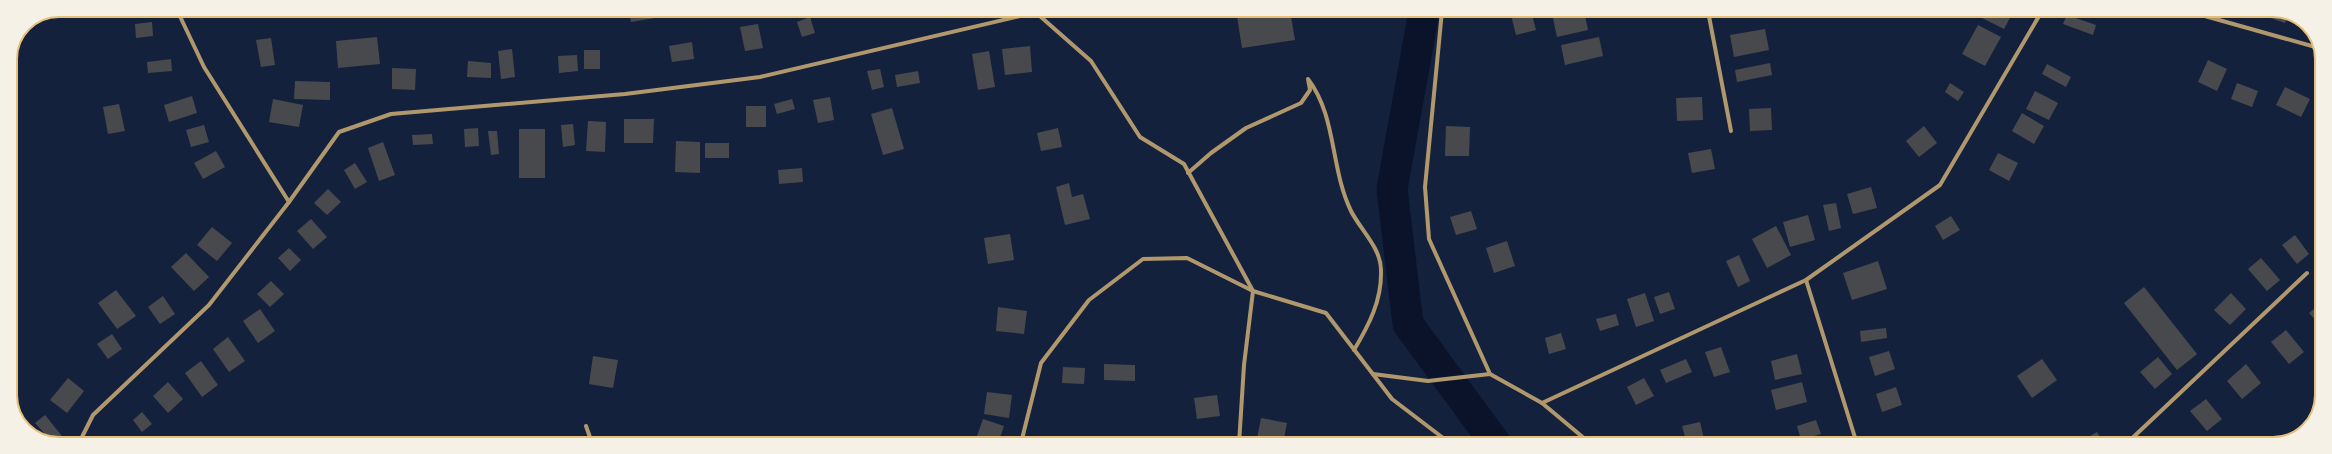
<svg xmlns="http://www.w3.org/2000/svg" width="2332" height="454" font-family="'Roboto Condensed',sans-serif">
<style>
.lines{fill:none;stroke-linecap:round;stroke-linejoin:round}
.river{stroke:#0b132b;stroke-width:31}
.building{fill:#48494c}
.minor{stroke:#b1986c;stroke-width:4}
.rim{fill:none;stroke:#e5c07b;stroke-width:2}
</style>
<rect width="100%" height="100%" fill="#14213d"/>
<g class="lines">
<path class="river" d="M1424 11 1392 189 1408 324 1496 444"/>
</g>
<g class="building">
<path d="M629 10H660L661 17 631 22Z"/>
<path d="M908 10H925V11L909 15Z"/>
<path d="M1236 10H1290L1295 40 1242 48Z"/>
<path d="M1510 11H1531L1536 30 1516 35Z"/>
<path d="M1584 11 1588 30 1557 37 1553 18Z"/>
<path d="M1986 11H2011L2013 12 2004 29 1982 18Z"/>
<path d="M2250 11H2282L2288 14 2285 23Z"/>
<path d="M2067 15 2096 25 2093 35 2063 24Z"/>
<path d="M810 17 815 33 802 37 797 22Z"/>
<path d="M152 22 153 36 136 38 135 24Z"/>
<path d="M2304 22 2308 25 2310 30 2302 27Z"/>
<path d="M758 24 763 48 745 51 740 27Z"/>
<path d="M1978 25 2001 37 1985 66 1962 54Z"/>
<path d="M1765 29 1769 50 1734 57 1730 35Z"/>
<path d="M377 37 380 64 338 68 336 41Z"/>
<path d="M1599 37 1603 56 1565 65 1561 45Z"/>
<path d="M271 38 275 65 261 67 256 40Z"/>
<path d="M692 42 694 59 672 62 669 46Z"/>
<path d="M1030 46 1032 72 1005 75 1002 49Z"/>
<path d="M512 49 515 77 501 79 498 51Z"/>
<rect x="584" y="50" width="16" height="19"/>
<path d="M989 51 995 87 978 90 972 54Z"/>
<path d="M577 55 578 71 559 73 558 56Z"/>
<path d="M171 59 172 71 148 73 147 62Z"/>
<path d="M2208 60 2227 69 2217 91 2198 82Z"/>
<path d="M468 61 491 63V78L467 77Z"/>
<path d="M1770 63 1772 75 1737 82 1735 70Z"/>
<path d="M2047 64 2071 77 2066 87 2042 74Z"/>
<path d="M392 68 416 69 415 90 392 89Z"/>
<path d="M880 69 884 87 872 90 867 71Z"/>
<path d="M918 71 920 83 897 87 895 75Z"/>
<path d="M295 81 330 82V100L294 99Z"/>
<path d="M1950 83 1964 92 1958 101 1945 92Z"/>
<path d="M2237 83 2258 91 2252 107 2231 99Z"/>
<path d="M2285 87 2310 99 2301 117 2276 105Z"/>
<path d="M2035 91 2058 103 2049 120 2026 109Z"/>
<path d="M192 96 197 113 169 122 164 105Z"/>
<path d="M830 97 834 120 818 123 813 100Z"/>
<path d="M1702 97 1703 120 1677 121 1676 98Z"/>
<path d="M273 99 303 105 299 127 269 122Z"/>
<path d="M792 99 795 109 777 114 774 104Z"/>
<path d="M119 104 125 131 108 134 103 107Z"/>
<rect x="746" y="106" width="20" height="21"/>
<path d="M892 108 904 149 883 155 871 114Z"/>
<path d="M1771 108 1772 130 1750 131 1749 109Z"/>
<path d="M2022 113 2044 126 2034 144 2012 131Z"/>
<path d="M624 119H654L653 143H624Z"/>
<path d="M588 121 606 122 605 152 586 151Z"/>
<path d="M573 124 575 145 563 147 561 125Z"/>
<path d="M204 125 209 142 191 147 186 130Z"/>
<path d="M1446 126 1470 127 1469 156H1445Z"/>
<path d="M1924 126 1937 143 1919 157 1906 141Z"/>
<path d="M478 128 479 146 465 147 464 129Z"/>
<path d="M1058 128 1062 147 1041 151 1037 133Z"/>
<rect x="519" y="129" width="26" height="49"/>
<path d="M488 131H497L499 154 491 155Z"/>
<path d="M432 134 433 144 413 145 412 135Z"/>
<path d="M676 141 700 142V173L675 172Z"/>
<path d="M383 142 395 175 379 181 368 148Z"/>
<path d="M2321 142V151L2318 150Z"/>
<rect x="705" y="143" width="24" height="15"/>
<path d="M1711 149 1715 169 1692 173 1688 153Z"/>
<path d="M216 151 225 167 203 179 194 163Z"/>
<path d="M1998 153 2018 163 2009 181 1989 170Z"/>
<path d="M355 163 367 182 355 189 344 170Z"/>
<path d="M802 168 803 182 779 184 778 170Z"/>
<path d="M1069 183 1072 197 1083 194 1090 219 1065 225 1056 187Z"/>
<path d="M1871 187 1877 208 1853 214 1847 194Z"/>
<path d="M328 189 341 202 327 215 314 203Z"/>
<path d="M1836 203 1841 228 1829 231 1823 205Z"/>
<path d="M1471 211 1477 229 1456 235 1450 217Z"/>
<path d="M1808 215 1815 240 1790 247 1783 222Z"/>
<path d="M1951 216 1960 230 1943 240 1935 226Z"/>
<path d="M311 219 327 237 313 249 297 231Z"/>
<path d="M1776 226 1791 255 1767 268 1752 239Z"/>
<path d="M212 227 232 243 217 261 197 245Z"/>
<path d="M1010 234 1014 260 988 264 984 238Z"/>
<path d="M2295 235 2309 254 2297 264 2282 245Z"/>
<path d="M1507 241 1515 266 1494 273 1486 248Z"/>
<path d="M2321 243V252L2317 247Z"/>
<path d="M289 248 301 260 290 271 278 258Z"/>
<path d="M186 253 209 277 194 291 171 267Z"/>
<path d="M1739 255 1750 281 1738 287 1726 261Z"/>
<path d="M2261 258 2280 280 2267 291 2248 269Z"/>
<path d="M1878 261 1887 289 1852 300 1843 273Z"/>
<path d="M271 281 284 294 270 307 257 294Z"/>
<path d="M2144 287 2197 354 2177 370 2124 303Z"/>
<path d="M116 290 136 316 117 329 98 303Z"/>
<path d="M1669 292 1675 309 1660 314 1654 297Z"/>
<path d="M1645 293 1654 321 1636 327 1627 299Z"/>
<path d="M2231 293 2246 309 2230 325 2214 310Z"/>
<path d="M163 296 175 314 160 324 148 307Z"/>
<path d="M2321 303V326L2309 313Z"/>
<path d="M998 307 1027 311 1024 334 996 331Z"/>
<path d="M260 309 275 331 258 343 243 321Z"/>
<path d="M1616 314 1619 325 1600 331 1596 319Z"/>
<path d="M1886 328 1887 338 1861 342 1860 331Z"/>
<path d="M2286 330 2304 352 2289 364 2271 342Z"/>
<path d="M1561 333 1566 349 1549 354 1545 338Z"/>
<path d="M112 334 122 349 108 359 97 344Z"/>
<path d="M228 337 245 361 229 372 213 349Z"/>
<path d="M1721 347 1730 372 1714 377 1705 352Z"/>
<path d="M1889 351 1895 369 1875 376 1869 357Z"/>
<path d="M1797 354 1802 374 1775 380 1771 361Z"/>
<path d="M593 356 618 360 613 388 589 384Z"/>
<path d="M2158 357 2172 374 2155 389 2140 372Z"/>
<path d="M1686 359 1692 372 1666 383 1660 370Z"/>
<path d="M2042 359 2057 380 2032 398 2017 376Z"/>
<path d="M201 361 218 385 202 397 185 373Z"/>
<path d="M1104 364 1135 365V381L1104 380Z"/>
<path d="M2246 364 2261 383 2242 399 2227 381Z"/>
<path d="M1063 367 1085 368 1084 384 1062 383Z"/>
<path d="M68 378 84 391 67 413 50 400Z"/>
<path d="M1644 378 1654 396 1636 405 1627 387Z"/>
<path d="M168 382 183 399 168 413 153 396Z"/>
<path d="M1802 382 1807 402 1776 410 1771 390Z"/>
<path d="M1896 387 1902 405 1882 412 1876 394Z"/>
<path d="M987 392 1012 395 1009 418 984 414Z"/>
<path d="M1217 395 1220 416 1197 419 1194 398Z"/>
<path d="M2206 399 2222 419 2207 431 2190 411Z"/>
<path d="M142 412 152 424 142 432 133 420Z"/>
<path d="M45 415 62 436 53 443 35 423Z"/>
<path d="M1261 418 1287 423 1283 444H1256Z"/>
<path d="M983 419 1004 426 998 443 977 436Z"/>
<path d="M1816 420 1821 434 1801 440 1797 426Z"/>
<path d="M1700 422 1705 443 1687 444 1682 426Z"/>
<path d="M2097 432 2104 444H2076Z"/>
<path d="M1046 440 1059 443V444H1045Z"/>
</g>
<g class="lines">
<g class="minor">
<path d="M177 10 204 67 289 202"/>
<path d="M1033 10 1091 61 1140 137 1184 164 1253 291"/>
<path d="M1442 11 1425 187 1429 239 1490 374 1542 403 1591 444"/>
<path d="M1708 11 1731 131"/>
<path d="M2187 11 2319 48"/>
<path d="M1188 173 1211 153 1246 128 1301 103 1310 90 1308 79C1337 117 1330 168 1351 211 1360 229 1381 248 1381 270 1382 300 1369 325 1354 350"/>
<path d="M1806 280 1857 444"/>
<path d="M1373 374 1428 381 1490 374"/>
<path d="M1542 403 1806 280 1940 185 2042 11"/>
<path d="M586 426 592 443"/>
<path d="M79 443 93 415 209 305 289 202 339 132 391 114 625 94 760 77 1046 10"/>
<path d="M1021 443 1041 363 1089 300 1143 259 1187 258 1253 291 1326 313 1392 399 1451 444"/>
<path d="M1239 444 1244 365 1253 291"/>
<path d="M2126 444 2307 273"/>
</g>
</g>
<path d="M0 0H2332V454H0ZM59 17H2273A42 42 0 0 1 2315 59V395A42 42 0 0 1 2273 437H59A42 42 0 0 1 17 395V59A42 42 0 0 1 59 17Z" fill="#f6f1e7" fill-rule="evenodd"/>
<path class="rim" d="M59 17H2273A42 42 0 0 1 2315 59V395A42 42 0 0 1 2273 437H59A42 42 0 0 1 17 395V59A42 42 0 0 1 59 17Z"/>
</svg>
